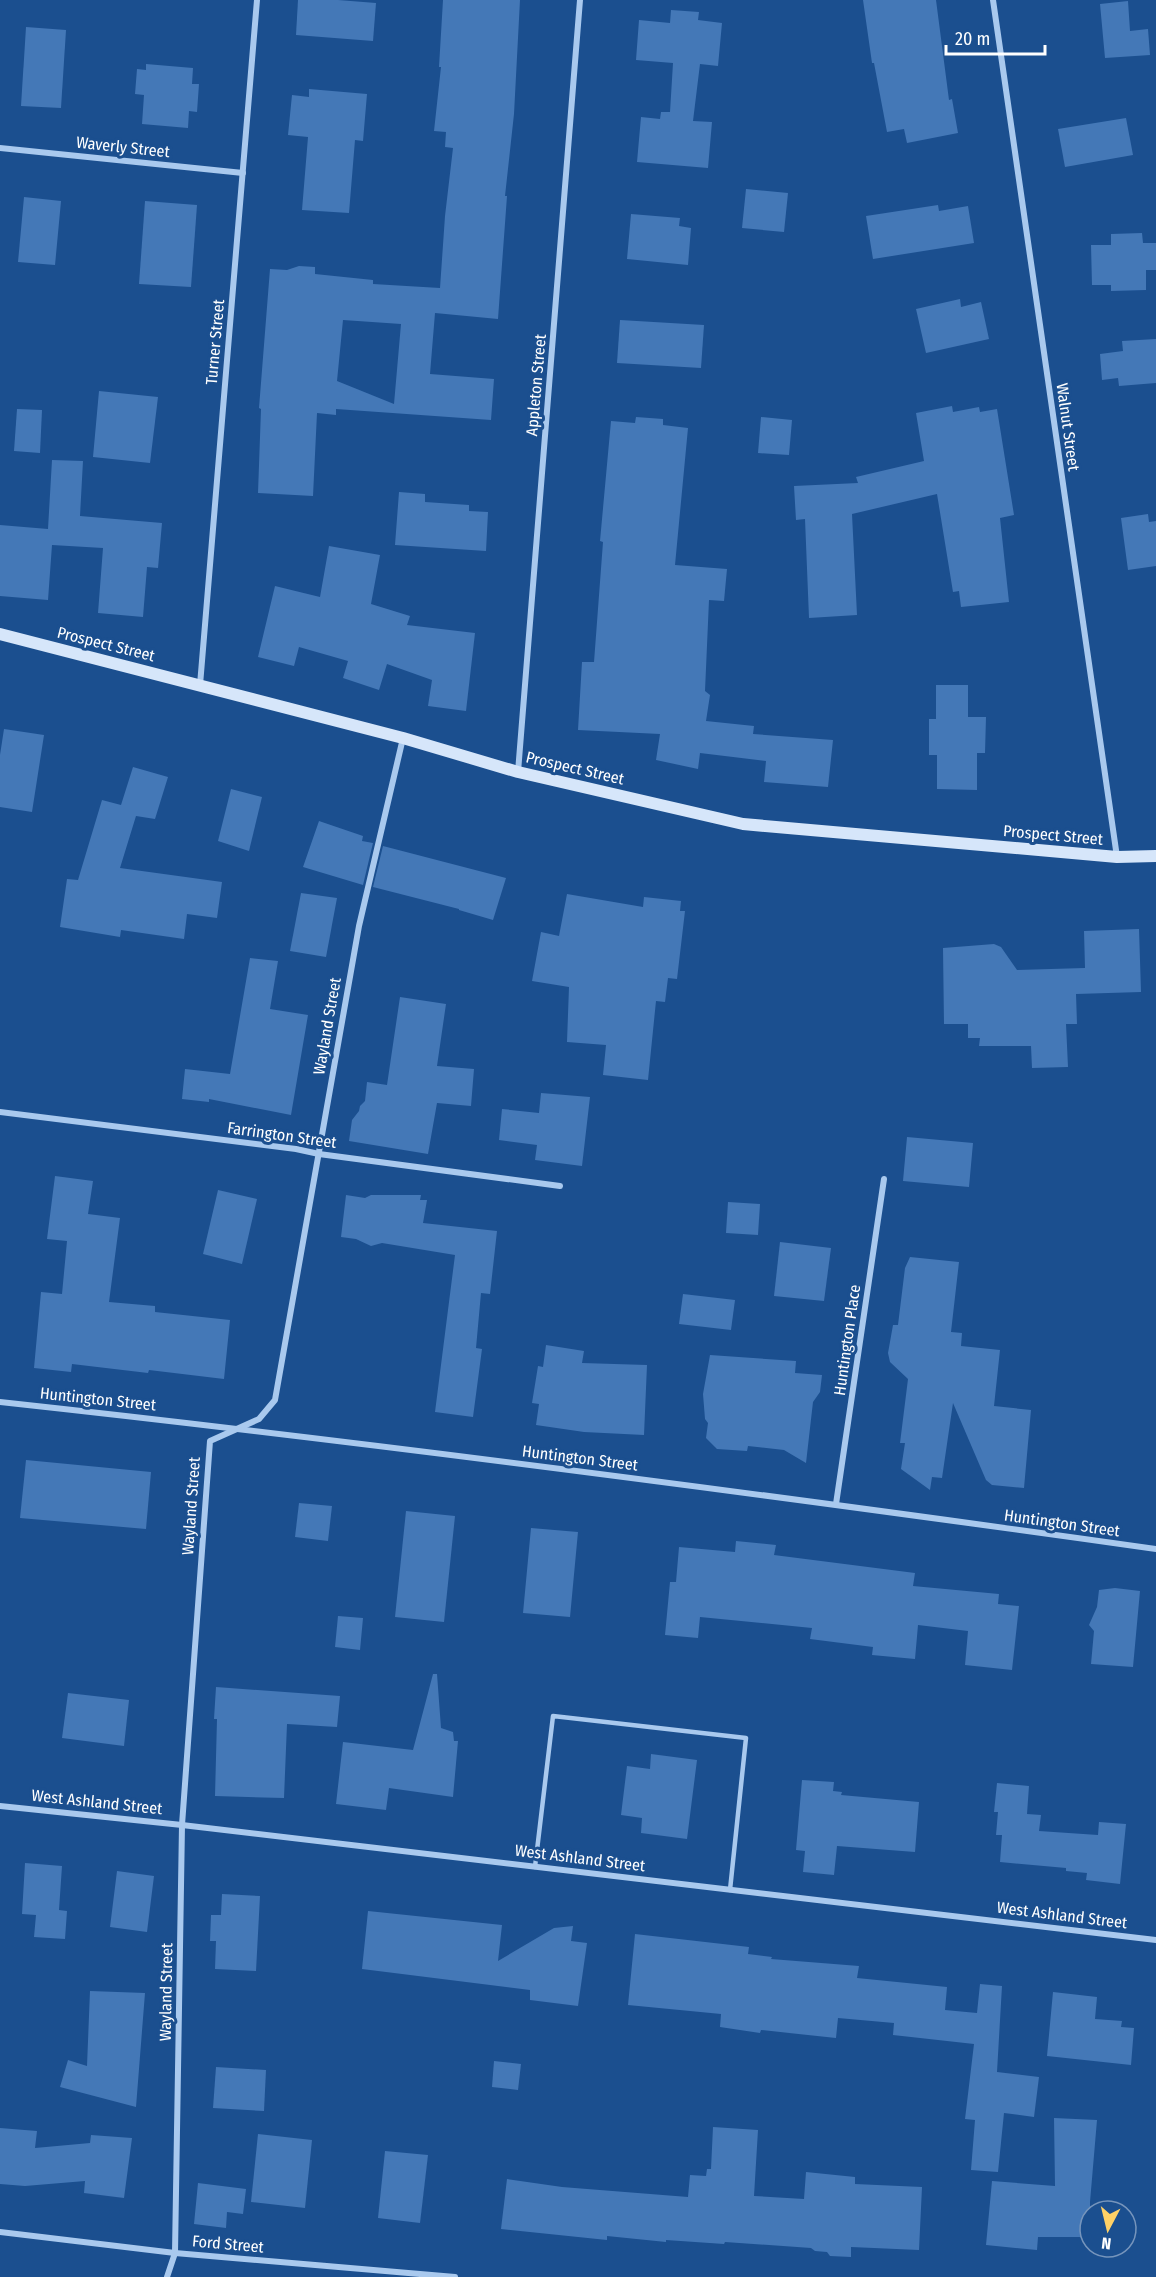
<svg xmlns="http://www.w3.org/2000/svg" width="1156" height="2277" font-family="'Fira Sans Condensed',sans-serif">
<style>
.building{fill:#4478b7;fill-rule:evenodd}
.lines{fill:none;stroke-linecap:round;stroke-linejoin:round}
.lane{stroke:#a9c9ee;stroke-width:4.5}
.street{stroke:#a9c9ee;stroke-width:6}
.secondary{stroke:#d6e6fa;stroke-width:12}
.labels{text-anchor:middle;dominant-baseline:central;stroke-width:6;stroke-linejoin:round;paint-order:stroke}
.street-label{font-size:16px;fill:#fff;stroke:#1b4f8f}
</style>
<rect width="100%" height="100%" fill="#1b4f8f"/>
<g class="building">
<path d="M298 0H338L376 3 373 41 296 35Z"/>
<path d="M443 0H520L514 114 505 196H507L498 319 435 313 430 374 494 379 491 420 336 409V415L317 413 313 496 258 493 261 409 259 408 270 269 287 270 299 266 315 267V274L373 280V284L440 288 445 216 453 148 445 147 446 132 434 131 441 67H439ZM343 320 401 324 394 404 337 381Z"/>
<path d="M863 0H936L949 100 952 99 958 133 907 143 904 129 887 132 874 63H872Z"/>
<path d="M1128 1 1130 31 1148 29 1150 55 1105 58 1100 4Z"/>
<path d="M671 10 699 12 698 20 722 23 718 66 700 64 693 121 712 122 708 168 637 162 641 117 660 119 661 112H670L673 63 636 60 639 20 670 23Z"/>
<path d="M26 27 66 30 61 108 21 106Z"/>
<path d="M146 64 193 68 192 84H199L197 112 189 111 188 128 142 124 144 95 135 94 137 69 146 70Z"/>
<path d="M309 89 367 94 363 141 355 140 349 213 302 210 308 137 288 135 292 95 309 97Z"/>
<path d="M1126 118 1133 155 1065 167 1058 129Z"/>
<path d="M746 189 788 193 784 232 742 228Z"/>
<path d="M24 197 61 201 55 265 18 262Z"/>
<path d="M145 201 197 205 191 287 139 284Z"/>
<path d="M938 205 939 211 968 206 974 243 873 259 866 216Z"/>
<path d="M631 214 680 218 679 226 691 228 688 265 627 259Z"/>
<path d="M1142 233 1143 243H1156V270H1146V290L1111 291V285H1092L1091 245H1111V234Z"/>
<path d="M960 299 961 307 981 302 989 339 926 353 916 309Z"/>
<path d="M620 320 704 325 701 368 617 363Z"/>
<path d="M1156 339V383L1119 386 1118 378 1102 380 1100 354 1123 351 1122 341Z"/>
<path d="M99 391 158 397 150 463 93 457Z"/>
<path d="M952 406 953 412 979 407 980 412 997 409 1014 515 1000 518 1009 602 961 607 959 591 953 592 937 494 852 514 857 615 809 618 805 519 796 520 794 486 858 483 856 477 924 461 916 413Z"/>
<path d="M17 409 42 410 40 453 14 451Z"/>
<path d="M636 417 663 419V425L688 428 675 565 727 569 724 601 709 600 705 691 710 695 706 721 754 726 753 734 833 740 828 787 764 782 766 761 700 753 698 769 656 760 660 734 578 730 582 662H594L603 542 600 541 611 421 635 423Z"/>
<path d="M761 417 792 420 789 455 758 453Z"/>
<path d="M52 460 83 461 80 516 162 523 158 568 147 567 143 617 98 613 103 548 52 545 48 600 0 596V525L48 529Z"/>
<path d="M399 492 425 494V502L469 505V511L488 512 486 551 395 545Z"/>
<path d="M1148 514 1149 522 1156 521V566L1128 570 1121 518Z"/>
<path d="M329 546 380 555 371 604 410 616 407 625 475 633 466 711 428 706 432 680 387 664 379 690 343 678 348 661 299 647 294 666 258 657 275 586 320 597Z"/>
<path d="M936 685H968V717H986L985 753H977V790L937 789V755H929V719H936Z"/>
<path d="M4 729 44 735 32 812 0 807V755Z"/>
<path d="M133 767 168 777 155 819 136 816 120 868 222 882 217 918 187 914 184 939 121 930 120 937 60 927 67 879 78 880 102 800 121 805Z"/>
<path d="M231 789 262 797 249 851 218 841Z"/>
<path d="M319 821 363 836 362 841 373 843 363 885 303 867Z"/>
<path d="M383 846 506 878 493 920 459 910V909L373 887Z"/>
<path d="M301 893 337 898 326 957 290 951Z"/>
<path d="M567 894 643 907 644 897 681 901 680 911H685L677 979 668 978 665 1002 656 1001 648 1080 603 1075 606 1045 567 1042 569 987 532 981 541 932 559 936Z"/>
<path d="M1139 929 1141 992 1076 994 1077 1024H1066L1068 1067 1032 1068 1031 1046H979L980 1038H968V1024H944L943 948 994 944 1001 947 1017 970 1085 968 1084 931Z"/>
<path d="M250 958 278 961 270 1009 308 1015 291 1115 209 1099V1102L182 1099 185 1069 230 1074Z"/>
<path d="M400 997 446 1004 437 1066 474 1069 471 1106 437 1103 428 1154 349 1141 352 1120 359 1111 360 1106 365 1101 367 1082 387 1085Z"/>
<path d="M541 1093 590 1097 582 1166 535 1160 537 1145 499 1140 502 1109 539 1113Z"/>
<path d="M907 1137 973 1143 969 1187 903 1181Z"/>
<path d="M55 1176 93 1181 88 1214 120 1218 109 1302 155 1306V1312L230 1320 224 1379 149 1370 148 1373 72 1364 71 1372 34 1368 41 1292 62 1294 67 1241 47 1239Z"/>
<path d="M218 1190 257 1199 242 1264 203 1254Z"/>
<path d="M346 1195 365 1198 371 1195H421L420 1200H427L423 1223 497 1231 490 1294 481 1293 476 1348 482 1349 473 1417 435 1412 455 1255 382 1243 371 1246 356 1239 341 1237Z"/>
<path d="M728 1202 760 1204 758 1235 726 1233Z"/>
<path d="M780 1242 831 1248 824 1301 774 1296Z"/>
<path d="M910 1257 959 1262 951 1332 962 1333 961 1346 1000 1350 994 1406 1031 1410 1024 1488 992 1485 986 1480 953 1403 942 1478 932 1477 930 1490 901 1469 905 1443H900L908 1379 890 1362 888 1353 893 1325H898L905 1268Z"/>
<path d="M683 1294 735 1300 731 1330 679 1324Z"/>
<path d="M546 1345 584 1351 582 1363 647 1365 644 1435 584 1432 536 1425 539 1404 532 1403 538 1366 543 1367Z"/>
<path d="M710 1355 796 1361 795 1373 822 1375 820 1392 813 1402 806 1463 784 1450 748 1446 747 1451 717 1449 706 1438 708 1423 705 1419 703 1394Z"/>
<path d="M26 1460 151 1472 146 1529 20 1518Z"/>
<path d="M299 1503 332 1506 328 1541 295 1537Z"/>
<path d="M406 1511 455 1516 444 1622 395 1617Z"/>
<path d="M531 1528 578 1532 570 1617 523 1613Z"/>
<path d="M736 1541 776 1545 774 1555 915 1573 913 1586 999 1594 998 1604 1019 1606 1012 1670 965 1665 968 1631 918 1625 915 1659 872 1655 873 1647 810 1639 812 1628 700 1617 698 1638 665 1635 670 1582H676L679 1547 735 1552Z"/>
<path d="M1115 1588 1140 1591 1133 1667 1091 1664 1094 1631 1089 1625 1097 1607 1099 1590Z"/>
<path d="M338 1616 363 1618 360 1650 335 1647Z"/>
<path d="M433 1674H437L441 1728 453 1732 454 1741H458L453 1797 389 1788 386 1810 336 1804 343 1742 413 1750Z"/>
<path d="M216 1687 340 1696 337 1727 287 1724 284 1798 215 1796 217 1719H214Z"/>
<path d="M68 1693 129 1700 124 1746 62 1738Z"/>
<path d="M651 1754 697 1760 687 1839 641 1833 642 1818 621 1815 627 1766 650 1769Z"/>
<path d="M802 1780 834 1782 833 1791 842 1792 841 1795 919 1802 915 1852 837 1846 834 1875 803 1872 805 1851 796 1850Z"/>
<path d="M997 1783 1029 1786 1027 1814 1041 1815 1039 1831 1098 1835 1099 1822 1126 1824 1120 1884 1086 1880 1087 1873 1066 1871V1868L1000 1862 1002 1835H996L998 1812H994Z"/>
<path d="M25 1863 62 1866 59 1910 67 1911 65 1939 34 1937 36 1915 22 1914Z"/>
<path d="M117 1871 154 1876 147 1932 110 1927Z"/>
<path d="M222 1894 260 1896 256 1971 215 1969 216 1941H210L211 1915H221Z"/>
<path d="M368 1911 502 1925 498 1961 554 1928 573 1926 571 1941 587 1943 578 2006 530 2000V1990L362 1969Z"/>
<path d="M635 1934 749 1947 748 1954 772 1957 771 1959 859 1966 857 1978 947 1987 945 2010 977 2013 980 1984 1002 1986 997 2072 1039 2077 1034 2117 1004 2113 998 2172 971 2170 975 2120 965 2119 974 2044 893 2035 894 2023 838 2018 836 2038 761 2030 760 2033 720 2027 721 2014 628 2005Z"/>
<path d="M90 1991 145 1993 136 2107 60 2087 68 2060 87 2066Z"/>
<path d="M1053 1992 1097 1997 1095 2019 1122 2021 1121 2027 1134 2028 1131 2065 1047 2056Z"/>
<path d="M494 2061 521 2064 518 2090 492 2087Z"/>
<path d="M216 2067 266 2070 264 2111 213 2108Z"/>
<path d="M1054 2118 1097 2120 1090 2202V2237H1038L1037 2250 986 2245 992 2181 1055 2186Z"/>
<path d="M713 2127 758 2130 754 2196 804 2199 806 2172 855 2177V2184L922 2187 919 2250 851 2247V2257L830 2256 827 2252 815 2251 811 2248 725 2242 724 2244 666 2240V2242L607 2236V2240L501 2229 507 2179 562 2187 688 2197 690 2175 706 2176 707 2169H711Z"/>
<path d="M0 2128 37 2131 35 2148 90 2143 91 2135 132 2138 124 2198 84 2193 85 2181 25 2186 0 2184Z"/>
<path d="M258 2134 312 2140 305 2208 251 2202Z"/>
<path d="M385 2151 428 2155 420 2223 378 2218Z"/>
<path d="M198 2183 246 2189 243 2214 227 2212 226 2228 194 2224Z"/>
</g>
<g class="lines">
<path class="lane" d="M535 1867 553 1716 746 1738 730 1890"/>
<g class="street">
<path d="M993 0 1117 857"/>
<path d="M0 148 243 173"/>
<path d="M200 685 257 0"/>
<path d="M518 772 580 0"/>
<path d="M0 1112 296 1149 319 1154 560 1186"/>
<path d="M0 1402C386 1444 771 1495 1156 1549"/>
<path d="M836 1504 884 1179"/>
<path d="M0 1806 182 1825 1156 1940"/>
<path d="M0 2232 175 2253 455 2277"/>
<path d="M167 2277 175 2253 182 1825 210 1441 259 1419 275 1400 359 926 403 738"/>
</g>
<path class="secondary" d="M0 634 403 738 518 772 743 824 1117 857 1156 856"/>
</g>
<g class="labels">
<g class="street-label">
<text transform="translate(123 147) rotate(6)">Waverly Street</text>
<text transform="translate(215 342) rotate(-85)">Turner Street</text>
<text transform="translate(536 385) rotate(-85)">Appleton Street</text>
<text transform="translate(1068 427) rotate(82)">Walnut Street</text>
<text transform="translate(106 644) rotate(14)">Prospect Street</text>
<text transform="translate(575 768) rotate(13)">Prospect Street</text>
<text transform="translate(1053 835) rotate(5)">Prospect Street</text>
<text transform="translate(327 1026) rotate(-80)">Wayland Street</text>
<text transform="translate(282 1135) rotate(8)">Farrington Street</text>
<text transform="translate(847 1340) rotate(-82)">Huntington Place</text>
<text transform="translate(98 1399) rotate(6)">Huntington Street</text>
<text transform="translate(580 1458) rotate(7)">Huntington Street</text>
<text transform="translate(191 1506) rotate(-86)">Wayland Street</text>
<text transform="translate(1062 1523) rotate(8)">Huntington Street</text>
<text transform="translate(97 1802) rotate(6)">West Ashland Street</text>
<text transform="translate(580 1858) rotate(7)">West Ashland Street</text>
<text transform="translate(1062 1915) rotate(7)">West Ashland Street</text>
<text transform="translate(166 1992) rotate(-89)">Wayland Street</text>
<text transform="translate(228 2244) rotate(5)">Ford Street</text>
</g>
</g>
<g transform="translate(1108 2229) rotate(187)"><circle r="28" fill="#1b4f8f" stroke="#7695bc" stroke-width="1.5"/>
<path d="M0-4.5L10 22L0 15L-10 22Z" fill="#ffd166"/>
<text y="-9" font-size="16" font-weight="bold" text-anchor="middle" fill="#ffffff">N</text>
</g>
<path d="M946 45v9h99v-9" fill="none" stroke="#ffffff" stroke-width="3"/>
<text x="955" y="45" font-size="18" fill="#ffffff" stroke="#1b4f8f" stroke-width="4.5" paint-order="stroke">20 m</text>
</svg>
